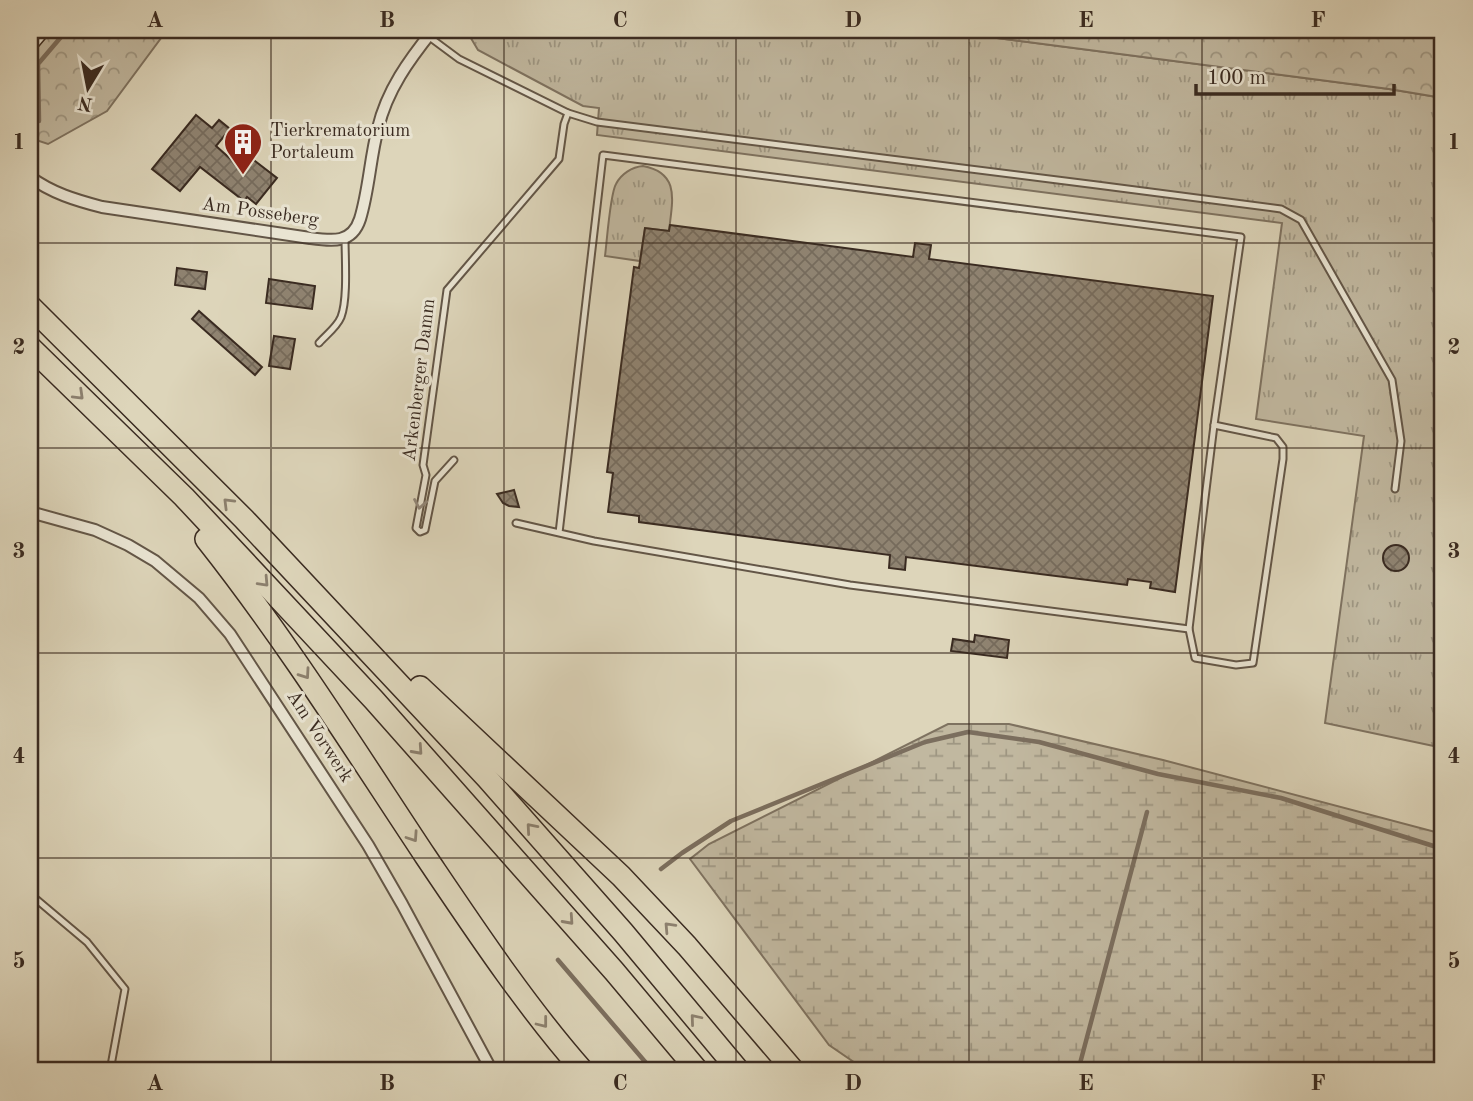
<svg xmlns="http://www.w3.org/2000/svg" width="1473" height="1101" font-family="'Old Standard TT',serif">
<style>
.grass{fill:url(#grass-tufts);stroke:#7e7260;stroke-width:2}
.forest{fill:url(#forest-crowns);stroke:#7e7260;stroke-width:2}
.wetland{fill:url(#wetland-marsh);stroke:#7e7260;stroke-width:2}
.lines{fill:none;stroke-linecap:round;stroke-linejoin:round}
.stream{stroke:#7b6e5e;stroke-width:4.5}
.building{fill:url(#building-cross-hatch);stroke:#3a2b21;stroke-width:2}
.service-casing{stroke:#635647;stroke-width:9}
.minor-casing{stroke:#635647;stroke-width:14}
.secondary-casing{stroke:#3a2b21;stroke-width:19}
.motorway-casing{stroke:#3a2b21;stroke-width:24}
.service{stroke:#e9e4d2;stroke-width:5}
.minor{stroke:#e9e4d2;stroke-width:10}
.secondary{stroke:#e9e4d2;stroke-width:16}
.motorway{stroke:#ddd5ba;stroke-width:21}
.oneway{stroke:#8c806e}
.oneway2{stroke:#92887a}
.grid{fill:none;stroke:#3a2b21;stroke-width:2;stroke-opacity:0.55}
.labels{text-anchor:middle;dominant-baseline:central;stroke-width:6;stroke-linejoin:round;paint-order:stroke}
.poi-label{font-size:19px;fill:#3a2b21;stroke:#e9e4d2;text-anchor:start}
.street-label{font-size:19px;fill:#3a2b21;stroke:#e9e4d2}
.neatline{fill:none;stroke:#3a2b21;stroke-width:2.5}
.grid-label{font-size:23px;text-anchor:middle;font-weight:bold;fill:#3a2b21}
</style>
<defs>
<pattern id="grass-tufts" width="24" height="20" patternUnits="userSpaceOnUse" patternTransform="scale(1.75)"><rect width="24" height="20" fill="#c1b8a0"/><path d="M3 7l-1-3M5 7V3M7 7l1-3M15 17l-1-3M17 17v-4M19 17l1-3" fill="none" stroke="#9e9682"/></pattern>
<pattern id="forest-crowns" width="20" height="18" patternUnits="userSpaceOnUse" patternTransform="scale(1.75)"><rect width="20" height="18" fill="#c1b8a0"/><path d="M2 6a3 3 0 1 1 6 0M12 15a3 3 0 1 1 6 0" fill="none" stroke="#9e9682"/></pattern>
<pattern id="wetland-marsh" width="20" height="14" patternUnits="userSpaceOnUse" patternTransform="scale(1.75)"><rect width="20" height="14" fill="#c1b8a0"/><path d="M1 5h8M5 5V1M11 12h8M15 12V8" fill="none" stroke="#9e9682"/></pattern>
<pattern id="building-cross-hatch" width="8" height="8" patternUnits="userSpaceOnUse" patternTransform="scale(1.75)"><rect width="8" height="8" fill="#8f8371"/><path d="M0 0l8 8M0 8l8-8" fill="none" stroke="#766b5c"/></pattern>
</defs>
<rect width="100%" height="100%" fill="#ddd5ba"/>
<filter id="stains"><feTurbulence type="fractalNoise" baseFrequency=".00286" numOctaves="4"/><feColorMatrix values="0 0 0 0 .2 0 0 0 0 .09 0 0 0 0 .02 0 0 0 .5 -.17"/></filter>
<radialGradient id="worn" r=".72"><stop offset=".6" stop-color="#630" stop-opacity="0"/><stop offset="1" stop-color="#630" stop-opacity=".3"/></radialGradient>
<g class="grass">
<path d="M468 30H935L1389 89 1443 98V748L1325 723 1364 436 1256 419 1282 223 597 135 599 108 583 106 478 50 469 35Z"/>
<path d="M643 166C681 173 672 202 669 231L645 228 640 261 605 256C607 241 610 194 616 184 621 174 632 167 643 166Z"/>
</g>
<g class="forest">
<path d="M30 30H167L107 111 48 144 30 138Z"/>
<path d="M935 30H1443V98L1389 89Z"/>
</g>
<path class="wetland" d="M948 724H1009L1163 760 1443 834V1071H867L829 1045 690 859 709 844Z"/>
<g class="lines">
<g class="stream">
<path d="M39 121 38 64 67 30"/>
<path d="M661 869 682 853 731 821 925 742 968 732 1039 742 1158 774 1281 798 1443 849"/>
<path d="M558 960 653 1071"/>
<path d="M1078 1071 1147 812"/>
</g>
</g>
<g class="building">
<path d="M196 115 212 128 219 120 230 129 216 146 234 162 242 151 277 178 256 204 247 197 244 201 200 167 180 191 152 169Z"/>
<path d="M670 225 913 257 915 243 931 245 929 259 1213 296 1175 592 1150 588 1151 582 1128 579 1127 585 906 557 905 570 889 568 890 555 639 522V516L608 512 613 473 607 472 634 267 639 268 645 228 669 231Z"/>
<path d="M177 268 207 272 205 289 175 285Z"/>
<path d="M269 279 315 286 312 309 266 303Z"/>
<path d="M199 311 262 367 255 375 192 319Z"/>
<path d="M274 336 295 339 290 369 269 366Z"/>
<path d="M514 490 519 507 509 506 503 503 497 494Z"/>
<circle cx="1396" cy="558" r="13"/>
<path d="M975 635 1009 640 1007 658 951 651 953 639 974 642Z"/>
</g>
<g class="lines">
<defs>
<g id="service">
<path d="M428 36 459 59 568 113 597 122 1097 185 1281 209 1301 220 1392 380 1401 441 1395 489"/>
<path d="M319 343C326 335 337 327 341 317 348 299 345 258 345 238"/>
<path d="M454 460 435 481 425 530 420 532 416 528 426 475 423 465 447 290 559 159 564 124 568 113"/>
<path d="M516 523 594 541 850 585 1189 629 1214 425 1241 237 603 155 559 533"/>
<path d="M1189 629 1195 658 1236 665 1253 663 1283 459V447L1276 438 1214 425"/>
<path d="M30 894 87 942 125 989 110 1071"/>
</g>
<g id="minor">
<path d="M30 177C52 193 75 200 102 207L310 238C332 241 352 244 360 219 369 190 370 158 378 128 387 90 409 60 433 30"/>
<path d="M30 512 95 530 128 545 155 561 199 598 230 634 368 845 402 904 492 1071"/>
</g>
<path id="secondary" d="M30 43 41 30"/>
<g id="motorway">
<path d="M30 306 244 519 487 778 623 932 739 1071"/>
<path d="M30 347 184 497 374 700 614 971 698 1071"/>
<path d="M206 539C286 640 355 750 426 857 476 931 525 1005 583 1071"/>
<path d="M420 687 621 876 687 946 794 1071"/>
</g>
</defs>
<use href="#service" class="service-casing"/>
<use href="#minor" class="minor-casing"/>
<use href="#secondary" class="secondary-casing"/>
<use href="#motorway" class="motorway-casing"/>
<use href="#service" class="service"/>
<use href="#minor" class="minor"/>
<use href="#secondary" class="secondary"/>
<use href="#motorway" class="motorway"/>
</g>
<defs><path id="oneway-chevron" d="M-2-3.5L2.5 0L-2 3.5" fill="none" stroke-width="1.6" stroke-linecap="round" stroke-linejoin="round" transform="scale(1.75)"/></defs>
<g class="oneway">
<use href="#oneway-chevron" transform="translate(79 395) rotate(44)"/>
<use href="#oneway-chevron" transform="translate(228 503) rotate(-135)"/>
<use href="#oneway-chevron" transform="translate(264 582) rotate(47)"/>
<use href="#oneway-chevron" transform="translate(305 674) rotate(55)"/>
<use href="#oneway-chevron" transform="translate(418 750) rotate(48)"/>
<use href="#oneway-chevron" transform="translate(531 828) rotate(-131)"/>
<use href="#oneway-chevron" transform="translate(413 837) rotate(56)"/>
<use href="#oneway-chevron" transform="translate(569 920) rotate(48)"/>
<use href="#oneway-chevron" transform="translate(669 927) rotate(-133)"/>
<use href="#oneway-chevron" transform="translate(695 1019) rotate(-130)"/>
<use href="#oneway-chevron" transform="translate(543 1023) rotate(52)"/>
</g>
<use class="oneway2" href="#oneway-chevron" transform="translate(420 504) rotate(100)"/>
<path class="grid" d="M271 30V1071M504 30V1071M736 30V1071M969 30V1071M1202 30V1071M30 243H1443M30 448H1443M30 653H1443M30 858H1443"/>
<defs>
<symbol id="building-pin" viewBox="-11 -11 22 30"><path d="M0 17L-7.5 6A9.5 9.5 0 1 1 7.5 6Z" fill="#8f2418" stroke="#e9e4d2"/><path d="M-4-6H4V6H1V3H-1V6H-4ZM-2.5-4.3h1.7v1.8h-1.7ZM.8-4.3h1.7v1.8H.8ZM-2.5-1h1.7V.8h-1.7ZM.8-1h1.7V.8H.8Z" fill="#fff"/></symbol>
</defs>
<g fill-rule="evenodd">
<use href="#building-pin" x="221" y="120" width="44" height="60"/>
</g>
<g class="labels">
<g class="poi-label">
<text x="270" y="131">Tierkrematorium<tspan x="270" dy="22">Portaleum</tspan></text>
</g>
<g class="street-label">
<text transform="translate(260 213) rotate(8)">Am Posseberg</text>
<text transform="translate(420 380) rotate(-83)">Arkenberger Damm</text>
<text transform="translate(319 737) rotate(57)">Am Vorwerk</text>
</g>
</g>
<rect width="1473" height="1101" fill="none" stroke="#ddd5ba" stroke-width="77"/>
<g transform="translate(88 88) rotate(190)" stroke="#e9e4d2" stroke-width="5" paint-order="stroke">
<path d="M0-5L12 26L0 18L-12 26Z" fill="#3a2b21"/>
<text y="-10" font-size="19" font-weight="bold" text-anchor="middle" fill="#3a2b21">N</text>
</g>
<path d="M1196 84v10h198v-10" fill="none" stroke="#3a2b21" stroke-width="3.5"/>
<text x="1207" y="84" font-size="21" fill="#3a2b21" stroke="#e9e4d2" stroke-width="5" paint-order="stroke">100 m</text>
<rect x="38" y="38" width="1396" height="1024" class="neatline"/>
<g class="grid-label">
<text x="155" y="27">A</text>
<text x="387" y="27">B</text>
<text x="620" y="27">C</text>
<text x="853" y="27">D</text>
<text x="1086" y="27">E</text>
<text x="1318" y="27">F</text>
<text x="19" y="149">1</text>
<text x="1454" y="149">1</text>
<text x="19" y="354">2</text>
<text x="1454" y="354">2</text>
<text x="19" y="558">3</text>
<text x="1454" y="558">3</text>
<text x="19" y="763">4</text>
<text x="1454" y="763">4</text>
<text x="19" y="968">5</text>
<text x="1454" y="968">5</text>
<text x="155" y="1090">A</text>
<text x="387" y="1090">B</text>
<text x="620" y="1090">C</text>
<text x="853" y="1090">D</text>
<text x="1086" y="1090">E</text>
<text x="1318" y="1090">F</text>
</g>
<rect width="100%" height="100%" filter="url(#stains)"/>
<rect width="100%" height="100%" fill="url(#worn)"/>
</svg>
